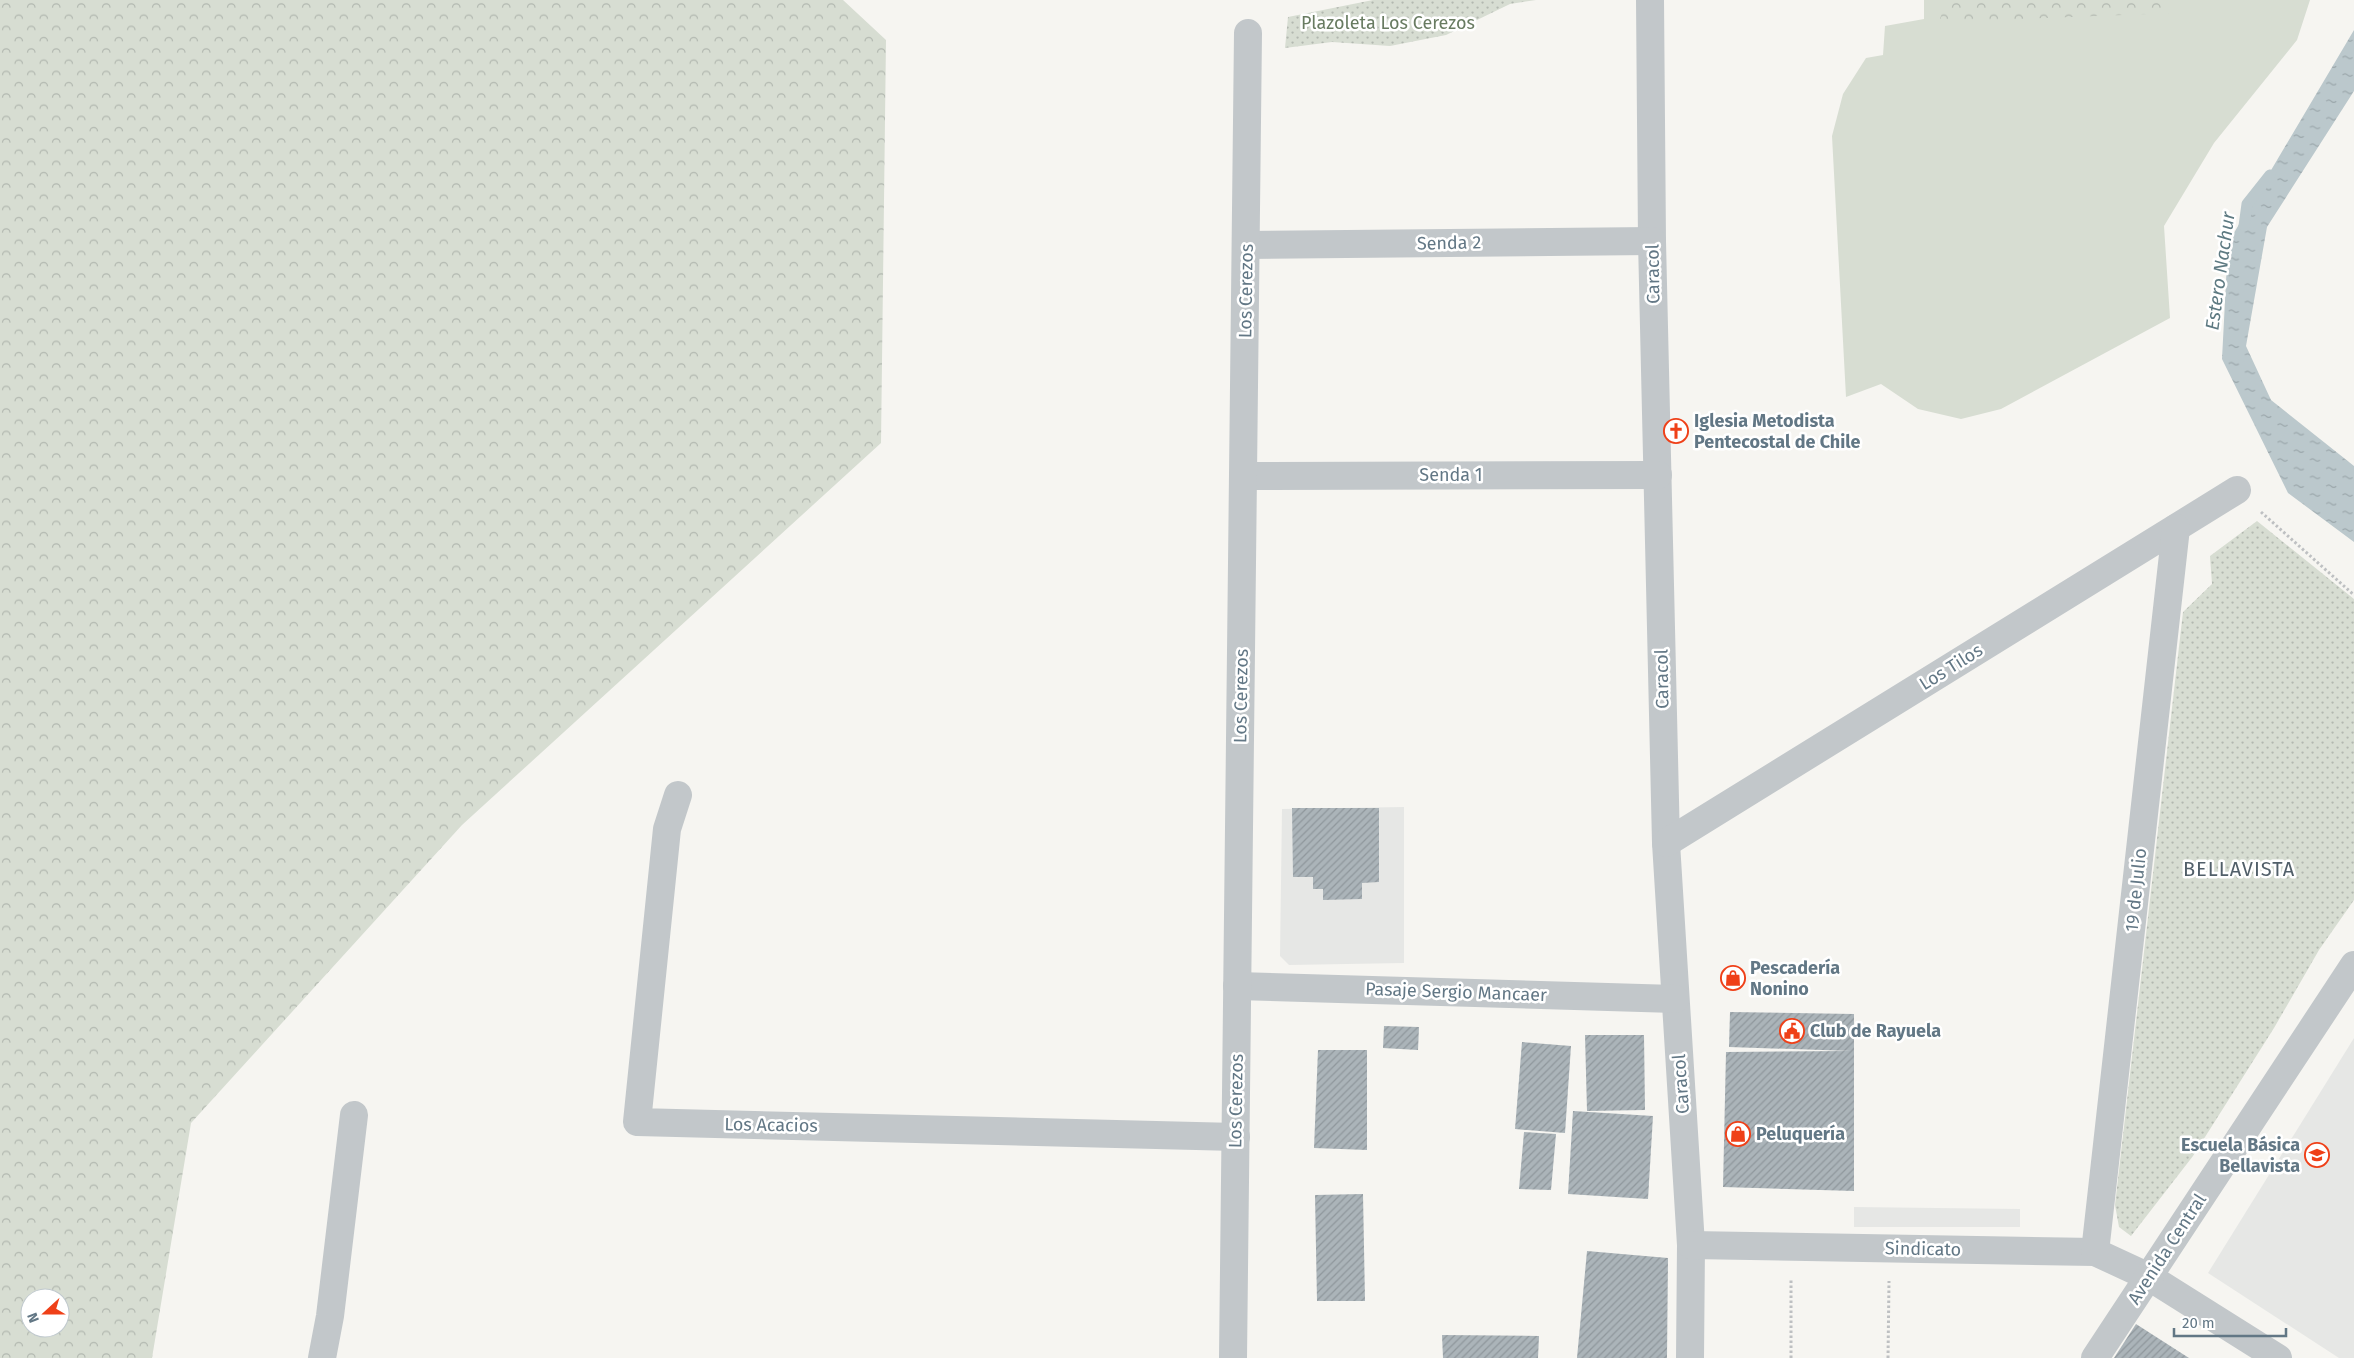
<svg xmlns="http://www.w3.org/2000/svg" width="2354" height="1358" font-family="'Fira Sans',sans-serif">
<style>
.built{fill:#e6e7e5}
.grass{fill:#d7ddd2}
.forest{fill:url(#forest-crowns);fill-rule:evenodd}
.park{fill:url(#park-dots)}
.water{fill:url(#water-ripples)}
.lines{fill:none;stroke-linecap:round;stroke-linejoin:round}
.stream{stroke:#bbc8cc;stroke-width:11}
.building{fill:url(#building-hatch)}
.path{stroke:#bec0c2;stroke-width:3;stroke-dasharray:2.5 2.5;stroke-linecap:butt}
.minor{stroke:#c2c7ca;stroke-width:28}
.labels{text-anchor:middle;dominant-baseline:central;stroke-width:5;stroke-linejoin:round;paint-order:stroke}
.park-label{font-size:18px;fill:#687b61;stroke:#fff}
.street-label{font-size:18px;fill:#627785;stroke:#fff}
.poi-label{font-size:18px;font-weight:bold;fill:#627785;stroke:#fff;text-anchor:start}
.water-label{font-size:19px;font-style:italic;fill:#5e7a82;stroke:#fff}
.quarter-label{font-size:20px;letter-spacing:1px;fill:#515f69;stroke:#fff}
</style>
<defs>
<pattern id="forest-crowns" width="20" height="18" patternUnits="userSpaceOnUse" patternTransform="scale(1.25)"><rect width="20" height="18" fill="#d7ddd2"/><path d="M2 6a3 3 0 1 1 6 0M12 15a3 3 0 1 1 6 0" fill="none" stroke="#b2b8b0"/></pattern>
<pattern id="park-dots" width="8" height="8" patternUnits="userSpaceOnUse" patternTransform="scale(1.25)"><rect width="8" height="8" fill="#d7ddd2"/><path d="M2 2h.1M6 6h.1" fill="none" stroke="#b2b8b0" stroke-width="1.8" stroke-linecap="round"/></pattern>
<pattern id="water-ripples" width="26" height="14" patternUnits="userSpaceOnUse" patternTransform="scale(1.25)"><rect width="26" height="14" fill="#bbc8cc"/><path d="M2 4q2-2 4 0t4 0M15 11q2-2 4 0t4 0" fill="none" stroke="#9ba7ab"/></pattern>
<pattern id="building-hatch" width="6" height="6" patternUnits="userSpaceOnUse" patternTransform="scale(1.25)"><rect width="6" height="6" fill="#abb4b9"/><path d="M-1 1l2-2M0 6l6-6M5 7l2-2" fill="none" stroke="#8f979c"/></pattern>
</defs>
<rect width="100%" height="100%" fill="#f6f5f1"/>
<g class="built">
<path d="M1404 807V963L1289 965 1280 956 1282 809Z"/>
<path d="M2354 1038V1358H2339L2208 1273Z"/>
<path d="M1854 1207 2020 1209V1227H1854Z"/>
</g>
<path class="grass" d="M1924 0H2310L2297 40 2214 143 2164 226 2170 318 2001 409 1961 419 1918 409 1881 384 1846 397 1832 136 1843 94 1866 58 1883 55 1885 26 1924 19Z"/>
<g class="forest">
<path d="M0 0H843L886 40 881 443 462 825 191 1123 152 1358H0ZM30 1298H60V1328H30Z"/>
<path d="M1946 0H2175L2176 13 1993 20 1940 19Z"/>
</g>
<g class="park">
<path d="M1373 0H1536L1510 4 1446 35 1390 46 1332 42 1285 48 1288 17Z"/>
<path d="M2257 521 2354 599V900L2319 950 2274 1028 2193 1156 2131 1236 2119 1227 2115 1205 2183 612 2212 584 2210 556Z"/>
</g>
<path class="water" d="M2354 30V91L2267 227 2246 346 2271 400 2354 466V542L2288 493 2222 359 2228 243Z"/>
<g class="lines">
<path class="stream" d="M2244 226 2247 204 2270 175"/>
</g>
<g class="building">
<path d="M1292 808H1379V882L1362 883V899L1323 900V889H1313V877H1293Z"/>
<path d="M1730 1012 1854 1014V1191L1723 1187 1726 1052 1851 1051 1729 1047Z"/>
<path d="M1384 1026 1419 1027 1418 1050 1383 1048Z"/>
<path d="M1585 1035H1644L1645 1110 1587 1111Z"/>
<path d="M1522 1042 1571 1046 1565 1133 1515 1129Z"/>
<path d="M1318 1050H1367V1150L1314 1148Z"/>
<path d="M1573 1111 1653 1116 1648 1199 1568 1194Z"/>
<path d="M1524 1132 1556 1134 1551 1190 1519 1189Z"/>
<path d="M1363 1194 1365 1301H1317L1315 1195Z"/>
<path d="M1587 1251 1668 1258 1667 1358H1577Z"/>
<path d="M2136 1324 2189 1358H2114Z"/>
<path d="M1442 1335 1539 1336 1538 1358H1443Z"/>
</g>
<g class="lines">
<g class="path">
<path d="M2261 512 2354 595"/>
<path d="M1791 1358V1280"/>
<path d="M1888 1358 1889 1281"/>
</g>
<g class="minor">
<path d="M1650 0 1652 241 1666 843 1691 1245 1690 1358"/>
<path d="M1246 245 1652 241"/>
<path d="M1244 476 1658 475"/>
<path d="M678 795 667 829 637 1122 1236 1137"/>
<path d="M1666 843 2237 490"/>
<path d="M1237 986 1675 999"/>
<path d="M1691 1245 2095 1252 2149 1277 2278 1358"/>
<path d="M2095 1252 2176 528"/>
<path d="M322 1358 330 1316 354 1115"/>
<path d="M1233 1358 1248 33"/>
<path d="M2095 1358 2354 965"/>
</g>
</g>
<defs>
<symbol id="church-ring" viewBox="-11 -11 22 22"><circle r="9.5" fill="#fff" stroke="#ef4018" stroke-width="1.5"/><path d="M-1.2-6h2.4v3.5h3.3v2.4h-3.3V6h-2.4V-.1h-3.3v-2.4h3.3Z" fill="#ef4018"/></symbol>
<symbol id="shop-ring" viewBox="-11 -11 22 22"><circle r="9.5" fill="#fff" stroke="#ef4018" stroke-width="1.5"/><path d="M-5-2.5h2.3a2.7 3.5 0 0 1 5.4 0H5L5.5 6h-11ZM-1.5-2.5h3a1.5 2.3 0 0 0-3 0Z" fill="#ef4018"/></symbol>
<symbol id="civic-ring" viewBox="-11 -11 22 22"><circle r="9.5" fill="#fff" stroke="#ef4018" stroke-width="1.5"/><path d="M-.6-6.5H3V-4.5H.6V-3L4-1V1h2V6H-6V1h2V-1L-.6-3ZM-1.2 2.5V6h2.4V2.5Z" fill="#ef4018"/></symbol>
<symbol id="school-ring" viewBox="-11 -11 22 22"><circle r="9.5" fill="#fff" stroke="#ef4018" stroke-width="1.5"/><path d="M0-5L7-2L0 1L-7-2ZM-4 1L0 2.5L4 1V4Q0 6-4 4Z" fill="#ef4018"/></symbol>
</defs>
<g fill-rule="evenodd">
<use href="#church-ring" x="1662" y="417" width="28" height="28"/>
<use href="#shop-ring" x="1719" y="964" width="28" height="28"/>
<use href="#civic-ring" x="1778" y="1017" width="28" height="28"/>
<use href="#shop-ring" x="1724" y="1120" width="28" height="28"/>
<use href="#school-ring" x="2303" y="1141" width="28" height="28"/>
</g>
<g class="labels">
<g class="park-label">
<text x="1388" y="23">Plazoleta Los Cerezos</text>
</g>
<g class="street-label">
<text transform="translate(1449 243) rotate(-1)">Senda 2</text>
<text transform="translate(1653 274) rotate(-91)">Caracol</text>
<text transform="translate(1246 291) rotate(-89)">Los Cerezos</text>
<text x="1451" y="475">Senda 1</text>
<text transform="translate(1951 667) rotate(-32)">Los Tilos</text>
<text transform="translate(1662 679) rotate(-91)">Caracol</text>
<text transform="translate(1241 696) rotate(-89)">Los Cerezos</text>
<text transform="translate(2136 890) rotate(-84)">19 de Julio</text>
<text transform="translate(1456 992) rotate(2)">Pasaje Sergio Mancaer</text>
<text transform="translate(1681 1084) rotate(-94)">Caracol</text>
<text transform="translate(1236 1101) rotate(-89)">Los Cerezos</text>
<text transform="translate(771 1125) rotate(1)">Los Acacios</text>
<text transform="translate(1923 1249) rotate(1)">Sindicato</text>
<text transform="translate(2167 1249) rotate(-57)">Avenida Central</text>
</g>
<g class="poi-label">
<text x="1694" y="421">Iglesia Metodista<tspan x="1694" dy="21">Pentecostal de Chile</tspan></text>
<text x="1750" y="968">Pescadería<tspan x="1750" dy="21">Nonino</tspan></text>
<text x="1810" y="1031">Club de Rayuela</text>
<text x="1756" y="1134">Peluquería</text>
<text x="2300" y="1145" text-anchor="end">Escuela Básica<tspan x="2300" dy="21">Bellavista</tspan></text>
</g>
<g class="water-label">
<text transform="translate(2220 271) rotate(-82)">Estero Nachur</text>
</g>
<g class="quarter-label">
<text x="2239" y="869">BELLAVISTA</text>
</g>
</g>
<g transform="translate(45 1313) rotate(249)"><circle r="24" fill="#ffffff" stroke="#c0c9ce"/>
<path d="M0-4L9 19L0 12L-9 19Z" fill="#ef4018"/>
<text y="-8" font-size="14" font-weight="bold" text-anchor="middle" fill="#627785">N</text>
</g>
<path d="M2174 1328v8h112v-8" fill="none" stroke="#627785" stroke-width="2.5"/>
<text x="2182" y="1328" font-size="15" fill="#627785" stroke="#ffffff" stroke-width="4" paint-order="stroke">20 m</text>
</svg>
